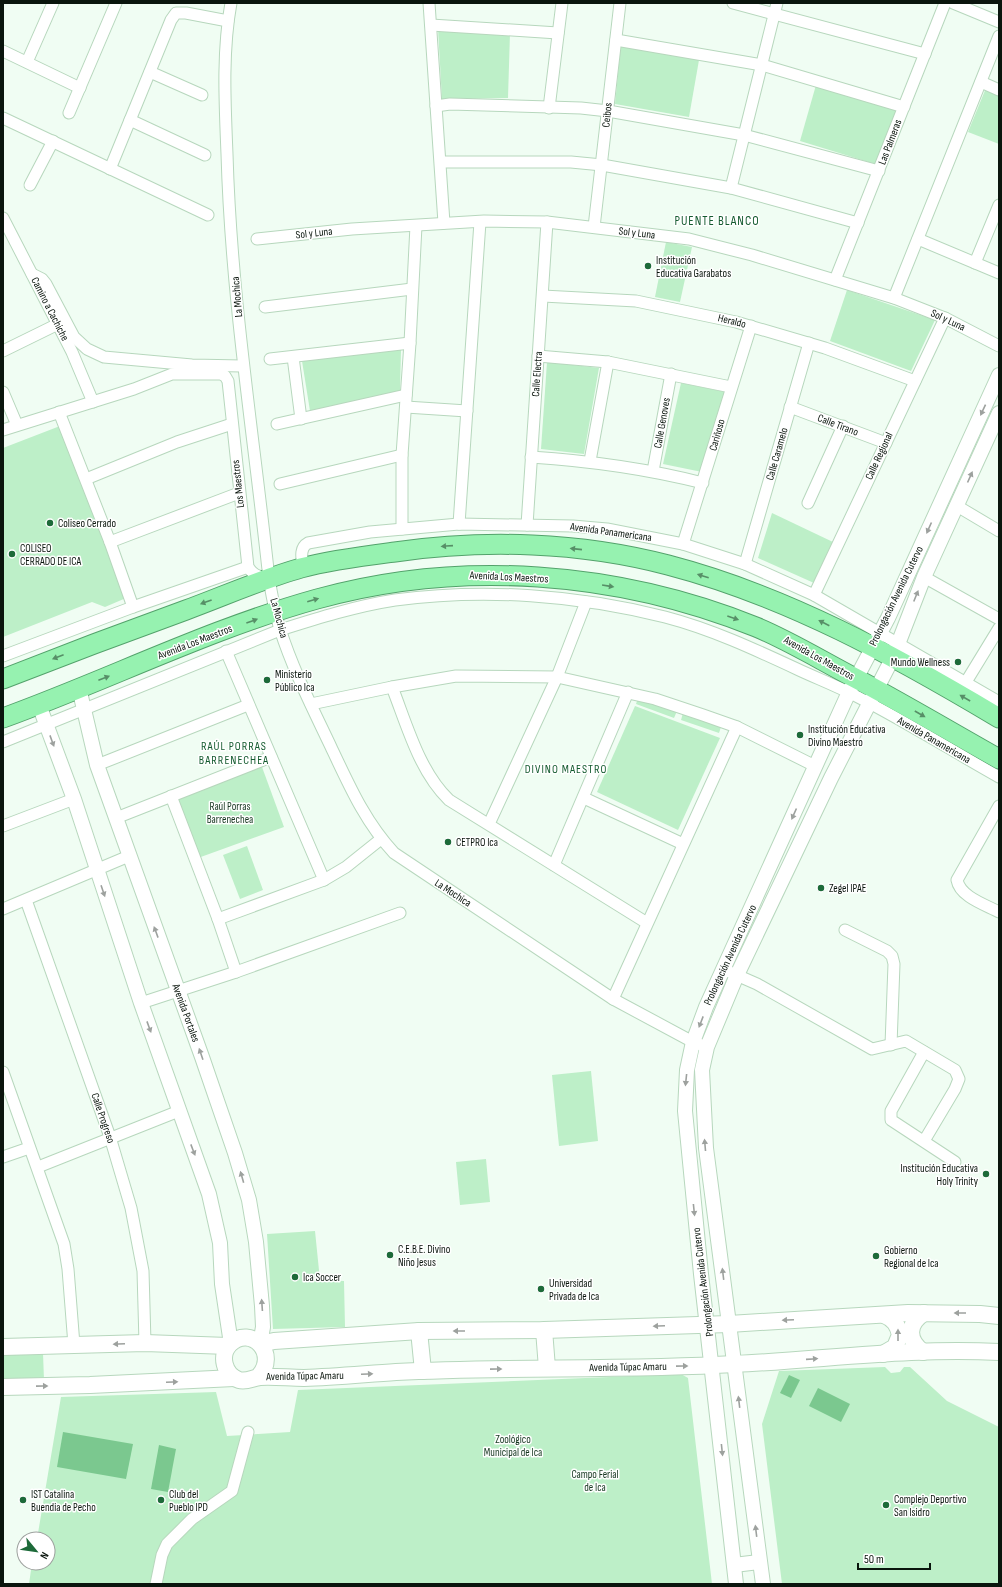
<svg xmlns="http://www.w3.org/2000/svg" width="1002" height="1587" font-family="'Sofia Sans Condensed',sans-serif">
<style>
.green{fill:#bdefc8}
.water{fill:#7bc88f}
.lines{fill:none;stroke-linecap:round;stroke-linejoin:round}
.minor-casing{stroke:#b7d7bd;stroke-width:13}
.tertiary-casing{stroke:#b7d7bd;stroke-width:16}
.secondary-casing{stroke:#b7d7bd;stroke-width:18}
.trunk-casing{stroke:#53a26b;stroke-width:21}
.minor{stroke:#fff;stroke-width:11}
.tertiary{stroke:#fff;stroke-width:14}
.secondary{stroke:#fff;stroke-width:16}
.trunk{stroke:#96f2b0;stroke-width:19}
.oneway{fill:#9da19e}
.oneway2{fill:#578f67}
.poi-dot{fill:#1d6a39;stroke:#fff;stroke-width:1.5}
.labels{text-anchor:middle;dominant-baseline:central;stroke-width:3;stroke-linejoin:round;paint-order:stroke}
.street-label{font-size:11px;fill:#0a150d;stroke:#fff}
.poi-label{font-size:11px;fill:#0a150d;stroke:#fff;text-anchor:start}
.park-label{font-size:11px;fill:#15361f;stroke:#fff}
.neighbourhood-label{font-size:12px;letter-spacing:1px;fill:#145b2f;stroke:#fff}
.quarter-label{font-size:13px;letter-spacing:1px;fill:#145b2f;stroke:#fff}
</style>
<rect width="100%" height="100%" fill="#f0fdf3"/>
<g class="green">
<path d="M438 29 510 33 508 98 442 99Z"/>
<path d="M621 44 699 60 689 117 615 104Z"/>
<path d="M816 85 897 108 875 164 800 141Z"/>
<path d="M986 88 999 93V144L968 132Z"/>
<path d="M666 242 692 247 680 302 655 297Z"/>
<path d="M847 290 935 320 911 371 830 341Z"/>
<path d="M401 349 400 393 310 411 302 361Z"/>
<path d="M547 362 599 368 584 454 541 449Z"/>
<path d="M681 383 726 392 702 472 663 464Z"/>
<path d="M60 426 126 598 105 607 92 602 3 637V448Z"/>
<path d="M772 513 833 542 814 583 758 558Z"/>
<path d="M638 698 677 711 674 718 636 704Z"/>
<path d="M635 706 720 738 678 830 597 792Z"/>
<path d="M683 713 721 727 719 733 681 720Z"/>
<path d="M262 767 284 827 198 858 177 798Z"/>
<path d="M247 846 263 890 240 899 223 855Z"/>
<path d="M591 1071 598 1141 559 1146 552 1075Z"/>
<path d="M486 1159 490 1202 460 1205 456 1162Z"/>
<path d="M315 1231 320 1280 344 1281 345 1327 273 1329 267 1234Z"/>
<path d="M43 1353 44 1380 3 1382V1355Z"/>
<path d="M885 1367 891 1373 900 1372 904 1367H910L947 1401 999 1427V1584H782L762 1424 779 1371Z"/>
<path d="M681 1374 688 1378 712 1584H29L32 1563H48V1539H37L61 1397 216 1392 227 1436 290 1432 298 1390Z"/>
</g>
<g class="water">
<path d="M789 1375 800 1380 791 1398 780 1393Z"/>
<path d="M818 1388 850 1404 841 1422 809 1406Z"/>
<path d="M63 1432 133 1444 126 1479 57 1467Z"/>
<path d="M159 1445 176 1449 168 1492 151 1489Z"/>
</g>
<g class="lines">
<defs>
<g id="minor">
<path d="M231 3C222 52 225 104 227 154 231 297 254 437 269 579 272 596 275 613 280 629 293 670 313 709 331 747 349 785 365 822 394 853L613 999 693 1042 707 1047"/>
<path d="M429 3 444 223"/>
<path d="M733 3 925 54"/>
<path d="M953 3 999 22"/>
<path d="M431 25 558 33"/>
<path d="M616 40 762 65 904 107"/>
<path d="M3 51 80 88"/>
<path d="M27 62 53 3"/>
<path d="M150 72 202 95"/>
<path d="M981 82 999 90"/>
<path d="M436 106 450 104 581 108 608 111 744 135 879 171"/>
<path d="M549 108 562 3"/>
<path d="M69 113 116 3"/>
<path d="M3 118 208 215"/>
<path d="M130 120 205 155"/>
<path d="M441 162H571L602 165 731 188 858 223"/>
<path d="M110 169 171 20 176 13H186L228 21"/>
<path d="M30 185 53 141"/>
<path d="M731 188 777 3"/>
<path d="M3 218 72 352 93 402"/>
<path d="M594 227 620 3"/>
<path d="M257 239 352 229 484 221 547 222 689 239 752 255 894 298 945 318 999 346"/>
<path d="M918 239 999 273"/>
<path d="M975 263 999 205"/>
<path d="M32 274 42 279 46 284 74 337 87 349 104 357 192 365 242 366"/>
<path d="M835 280 945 3"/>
<path d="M543 296 636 301 736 322 825 348 915 381"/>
<path d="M894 298 999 36"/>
<path d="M265 307 412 289"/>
<path d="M3 351 58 324"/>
<path d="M538 356 608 362 731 387"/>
<path d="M293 357 301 419"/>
<path d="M270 359 410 343"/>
<path d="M3 392 17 425"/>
<path d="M406 407 467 411"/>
<path d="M790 407 886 443"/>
<path d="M59 412 110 542 133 607"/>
<path d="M277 424 406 395"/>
<path d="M3 430 134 389 172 374H221L225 376 228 381 248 567C253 575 258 576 266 578"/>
<path d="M531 457C592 461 644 468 703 483"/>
<path d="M590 461 608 362"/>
<path d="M653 471 671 374"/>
<path d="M86 479 177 442 232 424"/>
<path d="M280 484 402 455"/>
<path d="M808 503 843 426"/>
<path d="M957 506 999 531"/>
<path d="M459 524 480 222"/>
<path d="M527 525 547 222"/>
<path d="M402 529V455L410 343 416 226"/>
<path d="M110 542 239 493"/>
<path d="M683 544 751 326"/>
<path d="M745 564 809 343"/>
<path d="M303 568C302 559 299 548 308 543L370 532 459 524 573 526 607 529 683 544 745 564 814 595 999 702"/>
<path d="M924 577 999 619"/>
<path d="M814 595 945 318"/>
<path d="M226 651 324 880"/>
<path d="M3 656 133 607 248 567"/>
<path d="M966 682 999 628"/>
<path d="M392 687C407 725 419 771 449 800L647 923"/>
<path d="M311 704 392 687 456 676 557 677 655 699 703 715 737 727 815 766"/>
<path d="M3 742 280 630C318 618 356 606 395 600 484 588 578 595 665 617 711 629 754 649 797 669 816 678 837 686 856 696 905 721 951 750 999 777"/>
<path d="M97 765 248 705"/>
<path d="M171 796 218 919 236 972"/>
<path d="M584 798 683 844"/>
<path d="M999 806 957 880C960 897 986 905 999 912"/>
<path d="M116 818 271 757"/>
<path d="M489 824 557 677 586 602"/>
<path d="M3 826 74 799"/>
<path d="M554 865 628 692"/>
<path d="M26 900 110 1137 131 1208 143 1271 145 1343"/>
<path d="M3 909 129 856"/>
<path d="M218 919 324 880 346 867 381 839"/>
<path d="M845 930 887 951 892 956 894 964 891 1045"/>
<path d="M725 970 757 984 872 1049 906 1041 955 1070 959 1079 955 1089 924 1141"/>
<path d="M613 999 737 727"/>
<path d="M141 1003 236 972 400 913"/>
<path d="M924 1052 891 1111V1120L955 1162"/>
<path d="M3 1072 64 1244 68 1269 74 1345"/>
<path d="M3 1157 29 1148"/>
<path d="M38 1167 179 1111"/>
<path d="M156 1584 162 1555 167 1544 192 1519 232 1491 248 1432"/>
</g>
<g id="tertiary">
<path d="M79 688 97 765 202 1057 235 1153 249 1200 256 1242 262 1306 263 1327 260 1344"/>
<path d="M39 705 74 799 141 1003 209 1194 220 1243 222 1284 231 1344"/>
<path d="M734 1565 759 1562"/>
<path d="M736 1584 701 1274 685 1111 687 1070 693 1042 706 1007 849 692 888 618 999 375"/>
<path d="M763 1584 706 1148 702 1070 707 1047 737 975 831 778 893 657 924 577 999 413"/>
</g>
<g id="secondary">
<path d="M544 1330 547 1368"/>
<path d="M419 1331 423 1371"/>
<path d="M261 1344 274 1341 419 1331 544 1330 729 1324 908 1313 980 1314 999 1316"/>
<path d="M3 1347 145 1343 228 1346"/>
<path d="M923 1352C907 1340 907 1324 924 1313"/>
<path d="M883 1354 895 1347 900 1335C898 1325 894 1319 884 1315"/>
<path d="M258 1377C280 1354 251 1324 230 1344 219 1355 224 1375 239 1380 247 1382 252 1378 260 1377 274 1376 289 1378 304 1378 335 1377 365 1374 396 1372 509 1366 622 1371 735 1364 823 1360 911 1347 999 1352"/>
<path d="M3 1387 90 1385 234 1378"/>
</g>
<g id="trunk">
<path d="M3 679C64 655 125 632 186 610 224 596 262 579 301 568 331 560 364 556 395 552 485 539 580 542 668 565 787 596 895 656 999 718"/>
<path d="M3 718C108 680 209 629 317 599 460 559 617 571 756 627 790 641 822 661 855 678 904 704 951 732 999 759"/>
</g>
</defs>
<use href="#minor" class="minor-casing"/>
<use href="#tertiary" class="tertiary-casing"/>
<use href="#secondary" class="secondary-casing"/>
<use href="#trunk" class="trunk-casing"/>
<use href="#minor" class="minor"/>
<use href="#tertiary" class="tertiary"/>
<use href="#secondary" class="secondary"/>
<use href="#trunk" class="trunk"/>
</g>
<defs><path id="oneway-solid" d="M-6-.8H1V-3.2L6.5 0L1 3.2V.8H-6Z"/></defs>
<g class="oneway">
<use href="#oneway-solid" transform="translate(983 410) rotate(115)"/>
<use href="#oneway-solid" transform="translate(970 477) rotate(-66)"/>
<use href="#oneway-solid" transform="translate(929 528) rotate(114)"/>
<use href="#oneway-solid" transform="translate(916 596) rotate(-68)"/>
<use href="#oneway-solid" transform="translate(52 741) rotate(70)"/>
<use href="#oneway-solid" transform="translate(794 814) rotate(114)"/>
<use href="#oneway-solid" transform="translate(103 891) rotate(71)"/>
<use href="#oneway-solid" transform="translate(156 932) rotate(-110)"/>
<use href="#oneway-solid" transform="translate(701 1022) rotate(111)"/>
<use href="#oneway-solid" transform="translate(149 1027) rotate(70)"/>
<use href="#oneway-solid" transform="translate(201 1054) rotate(-109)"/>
<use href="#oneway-solid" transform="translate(686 1080) rotate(96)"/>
<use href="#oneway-solid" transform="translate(705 1145) rotate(-95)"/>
<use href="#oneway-solid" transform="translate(193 1150) rotate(69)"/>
<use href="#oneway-solid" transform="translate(242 1177) rotate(-106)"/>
<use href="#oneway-solid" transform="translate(694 1210) rotate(84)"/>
<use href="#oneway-solid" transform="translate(723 1274) rotate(-97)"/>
<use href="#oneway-solid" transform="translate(262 1305) rotate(-94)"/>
<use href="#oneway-solid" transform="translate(960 1313) rotate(-180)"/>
<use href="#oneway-solid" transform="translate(788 1320) rotate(177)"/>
<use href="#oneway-solid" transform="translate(659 1326) rotate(178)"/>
<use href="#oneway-solid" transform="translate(459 1331) rotate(180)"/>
<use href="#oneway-solid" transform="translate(898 1335) rotate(-90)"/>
<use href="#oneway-solid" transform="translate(119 1344) rotate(178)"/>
<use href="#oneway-solid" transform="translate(812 1359) rotate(-4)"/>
<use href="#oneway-solid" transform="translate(682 1366) rotate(-1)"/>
<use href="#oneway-solid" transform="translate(496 1369) rotate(-1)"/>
<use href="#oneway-solid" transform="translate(367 1374) rotate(-3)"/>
<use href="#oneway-solid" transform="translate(172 1382) rotate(-2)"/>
<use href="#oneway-solid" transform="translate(42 1386) rotate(-1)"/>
<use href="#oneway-solid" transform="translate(739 1402) rotate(-97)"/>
<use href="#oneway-solid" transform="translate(722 1450) rotate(84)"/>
<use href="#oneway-solid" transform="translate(756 1531) rotate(-97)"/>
</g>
<g class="oneway2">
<use href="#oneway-solid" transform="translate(447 546) rotate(176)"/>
<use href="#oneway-solid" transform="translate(576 549) rotate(-174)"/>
<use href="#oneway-solid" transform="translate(703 576) rotate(-162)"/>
<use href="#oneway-solid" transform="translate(608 586) rotate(9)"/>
<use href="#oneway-solid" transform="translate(313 600) rotate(-16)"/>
<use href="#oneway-solid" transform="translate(206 602) rotate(160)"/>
<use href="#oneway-solid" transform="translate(733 618) rotate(19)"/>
<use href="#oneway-solid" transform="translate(252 621) rotate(-20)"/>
<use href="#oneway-solid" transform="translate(824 623) rotate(-153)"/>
<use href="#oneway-solid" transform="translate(58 657) rotate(159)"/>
<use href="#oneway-solid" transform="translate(104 678) rotate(-21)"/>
<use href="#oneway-solid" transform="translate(965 698) rotate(-150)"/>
<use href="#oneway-solid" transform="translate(920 714) rotate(30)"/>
</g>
<g class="poi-dot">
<circle cx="648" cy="266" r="4"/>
<circle cx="50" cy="523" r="4"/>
<circle cx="12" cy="554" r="4"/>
<circle cx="958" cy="662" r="4"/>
<circle cx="267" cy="680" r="4"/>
<circle cx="800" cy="735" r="4"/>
<circle cx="448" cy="842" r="4"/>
<circle cx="821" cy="888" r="4"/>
<circle cx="986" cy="1174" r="4"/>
<circle cx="390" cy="1255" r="4"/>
<circle cx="876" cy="1256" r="4"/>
<circle cx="295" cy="1277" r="4"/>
<circle cx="541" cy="1289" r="4"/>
<circle cx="23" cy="1500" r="4"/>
<circle cx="161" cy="1500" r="4"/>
<circle cx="886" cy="1505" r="4"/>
</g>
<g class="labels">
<g class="street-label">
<text transform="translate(607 115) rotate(-84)">Ceibos</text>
<text transform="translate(890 142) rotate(-69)">Las Palmeras</text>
<text transform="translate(314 233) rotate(-6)">Sol y Luna</text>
<text transform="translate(637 233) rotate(7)">Sol y Luna</text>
<text transform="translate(237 297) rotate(-95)">La Mochica</text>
<text transform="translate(50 309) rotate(63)">Camino a Cachiche</text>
<text transform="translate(948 320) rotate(25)">Sol y Luna</text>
<text transform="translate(732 321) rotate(14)">Heraldo</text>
<text transform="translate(537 374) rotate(-86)">Calle Electra</text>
<text transform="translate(662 423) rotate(-80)">Calle Genoves</text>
<text transform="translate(838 425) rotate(21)">Calle Tirano</text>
<text transform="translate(717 435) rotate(-74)">Cariñoso</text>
<text transform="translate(777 454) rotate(-74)">Calle Caramelo</text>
<text transform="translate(879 456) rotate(-65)">Calle Regional</text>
<text transform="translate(238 484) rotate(-96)">Los Maestros</text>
<text transform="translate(611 532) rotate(8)">Avenida Panamericana</text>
<text transform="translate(509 577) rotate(3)">Avenida Los Maestros</text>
<text transform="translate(896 596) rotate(-64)">Prolongación Avenida Cutervo</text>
<text transform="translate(279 618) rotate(75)">La Mochica</text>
<text transform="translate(195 642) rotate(-21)">Avenida Los Maestros</text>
<text transform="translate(819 658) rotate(29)">Avenida Los Maestros</text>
<text transform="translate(934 740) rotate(30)">Avenida Panamericana</text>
<text transform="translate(453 893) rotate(33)">La Mochica</text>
<text transform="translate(730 955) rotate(-65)">Prolongación Avenida Cutervo</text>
<text transform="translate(186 1013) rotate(70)">Avenida Portales</text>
<text transform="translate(103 1118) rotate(71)">Calle Progreso</text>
<text transform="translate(703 1282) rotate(-97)">Prolongación Avenida Cutervo</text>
<text transform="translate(628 1367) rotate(-1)">Avenida Túpac Amaru</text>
<text transform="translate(305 1376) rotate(-1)">Avenida Túpac Amaru</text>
</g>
<g class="poi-label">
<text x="656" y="260">Institución<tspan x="656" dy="13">Educativa Garabatos</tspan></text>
<text x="58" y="523">Coliseo Cerrado</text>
<text x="20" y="548">COLISEO<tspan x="20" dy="13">CERRADO DE ICA</tspan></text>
<text x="950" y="662" text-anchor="end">Mundo Wellness</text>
<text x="275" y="674">Ministerio<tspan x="275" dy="13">Público Ica</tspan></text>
<text x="808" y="729">Institución Educativa<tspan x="808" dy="13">Divino Maestro</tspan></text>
<text x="456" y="842">CETPRO Ica</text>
<text x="829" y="888">Zegel IPAE</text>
<text x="978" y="1168" text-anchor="end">Institución Educativa<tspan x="978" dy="13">Holy Trinity</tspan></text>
<text x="398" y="1249">C.E.B.E. Divino<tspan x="398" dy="13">Niño Jesus</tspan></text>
<text x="884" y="1250">Gobierno<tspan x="884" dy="13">Regional de Ica</tspan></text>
<text x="303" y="1277">Ica Soccer</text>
<text x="549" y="1283">Universidad<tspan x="549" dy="13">Privada de Ica</tspan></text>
<text x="31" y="1494">IST Catalina<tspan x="31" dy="13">Buendia de Pecho</tspan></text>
<text x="169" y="1494">Club del<tspan x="169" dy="13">Pueblo IPD</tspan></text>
<text x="894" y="1499">Complejo Deportivo<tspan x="894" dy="13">San Isidro</tspan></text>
</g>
<g class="park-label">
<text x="230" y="806">Raúl Porras<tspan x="230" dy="13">Barrenechea</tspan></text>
<text x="513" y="1439">Zoológico<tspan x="513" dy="13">Municipal de Ica</tspan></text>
<text x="595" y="1474">Campo Ferial<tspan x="595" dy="13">de Ica</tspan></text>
</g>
<g class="neighbourhood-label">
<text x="234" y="746">RAÚL PORRAS<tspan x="234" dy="14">BARRENECHEA</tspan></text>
<text x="566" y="769">DIVINO MAESTRO</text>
</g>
<g class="quarter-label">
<text x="717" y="221">PUENTE BLANCO</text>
</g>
</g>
<rect width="1002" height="1587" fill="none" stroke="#0a150d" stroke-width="8"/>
<g transform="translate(36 1551) rotate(119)"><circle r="19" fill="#ffffff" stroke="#9da19e"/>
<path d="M0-3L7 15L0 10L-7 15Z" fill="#1d6a39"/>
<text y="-6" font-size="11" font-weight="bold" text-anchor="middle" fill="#0a150d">N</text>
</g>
<path d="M858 1563v6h72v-6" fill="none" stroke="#0a150d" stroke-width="2"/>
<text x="864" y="1563" font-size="12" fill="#0a150d" stroke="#ffffff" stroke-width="3" paint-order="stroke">50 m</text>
</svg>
